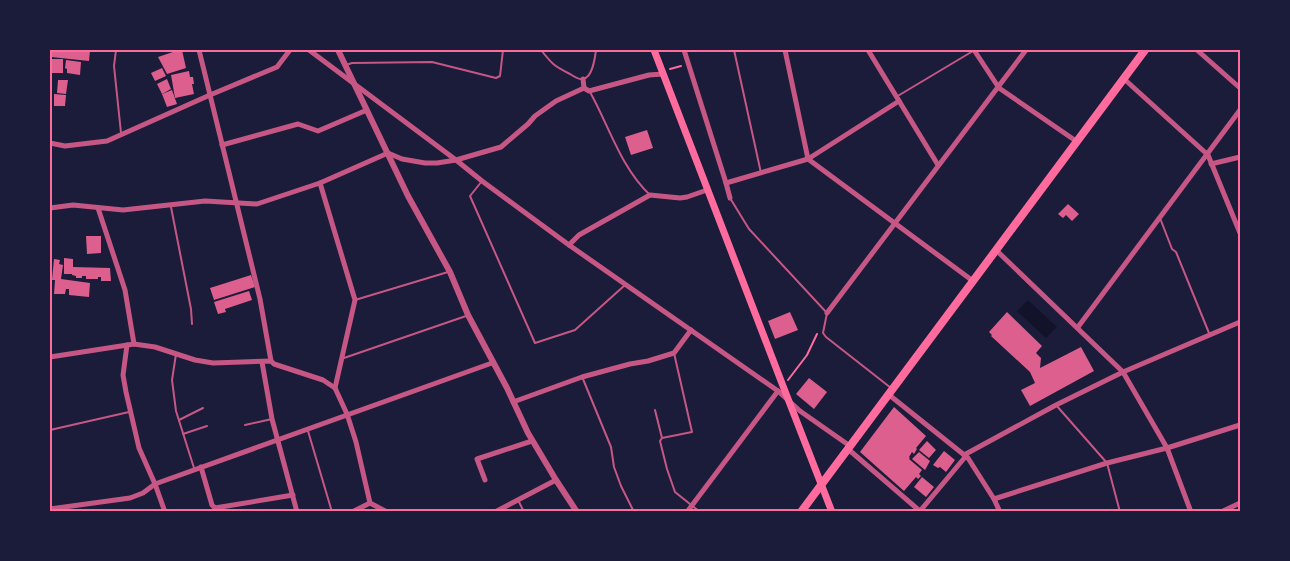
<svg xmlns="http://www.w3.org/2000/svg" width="1290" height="561" font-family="Commissioner,sans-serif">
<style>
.water{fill:#12122b}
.building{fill:#dd5f8e}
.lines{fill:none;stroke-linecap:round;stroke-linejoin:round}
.path{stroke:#ff6b9d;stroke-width:2}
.service{stroke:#c65784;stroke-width:2}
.minor{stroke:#c65784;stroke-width:5}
.tertiary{stroke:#c65784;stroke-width:6}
.secondary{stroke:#ff6b9d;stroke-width:7}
.trunk{stroke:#ff6b9d;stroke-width:8}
.neatline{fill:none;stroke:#ff6b9d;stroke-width:2}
</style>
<rect width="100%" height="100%" fill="#1b1b3a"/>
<path class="water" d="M1028 300 1057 327 1046 338 1017 311Z"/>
<g class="building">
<path d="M52 50 90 51 89 61 51 57Z"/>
<path d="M179 50H182L186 68 167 74 158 57Z"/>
<path d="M52 59H63V73H51Z"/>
<path d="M66 60 81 62 80 75 67 73V69L65 68Z"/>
<path d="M162 68 166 76 155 81 151 73Z"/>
<path d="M189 71 190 77H193L194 84H192L194 94 175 98 171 75Z"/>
<path d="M167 79 171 89 162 94 157 84Z"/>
<path d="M58 80H68L66 94 57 93Z"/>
<path d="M172 90 177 104 167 107 162 94Z"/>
<path d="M54 94 66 95 65 106H54Z"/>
<path d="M647 130 653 148 631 155 625 137Z"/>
<path d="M1068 204 1079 214 1072 221 1066 215 1063 218 1058 214Z"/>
<path d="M86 236H101V253L87 254Z"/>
<path d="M64 258 73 259V267L110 268 111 281H101V277H98V279H86V276H82V278H76V276L72 275V274H64Z"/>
<path d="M54 259 60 260 59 264 63 265 61 279 90 283 89 297 69 295V289H66L65 294H54L55 280H52Z"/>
<path d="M251 275 255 287 214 300 210 288Z"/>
<path d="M249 291 252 300 225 309 226 312 218 314 214 302Z"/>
<path d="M790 312 798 330 775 339 768 321Z"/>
<path d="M1007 312 1042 346 1036 353 1041 358 1040 368 1081 347 1094 371 1030 406 1021 390 1035 383 1030 372 991 336 992 335 989 332Z"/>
<path d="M809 378 827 392 814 409 796 394Z"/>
<path d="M894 407 926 436 916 448 917 449 914 454 912 452 909 457 910 458 909 459 922 470 919 474 921 476 918 479 916 477 904 491 860 452Z"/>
<path d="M927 441 936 450 929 458 919 450Z"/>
<path d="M944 451 955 460 946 472 940 467 938 468 933 465Z"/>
<path d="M919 452 930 461 925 470 912 459Z"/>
<path d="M922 477 934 487 926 497 914 487Z"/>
</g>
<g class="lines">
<g class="path">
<path d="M670 69 681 66"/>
<path d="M788 380 807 355 817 334"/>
</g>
<g class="service">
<path d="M116 50 114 66 121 133"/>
<path d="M541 50C552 64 554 66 570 74 573 76 579 80 583 79 593 77 595 57 596 50"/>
<path d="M734 50 761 173"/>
<path d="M346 65 352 63 432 62 496 78 500 76 503 50"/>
<path d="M590 92C609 126 621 168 650 195"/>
<path d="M896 97 973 51"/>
<path d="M482 181 470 196 535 343 575 330 625 285"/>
<path d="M730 198 749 229 827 313 823 333 826 337 891 388"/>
<path d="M171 207 191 309 192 324"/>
<path d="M1160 218 1172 249 1176 252 1209 333"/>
<path d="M355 300 448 272"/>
<path d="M176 354 172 380 176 411 194 468"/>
<path d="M344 358 466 316"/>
<path d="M583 379 611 447 614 467 621 486 634 512"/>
<path d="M1056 405 1107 463 1120 512"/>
<path d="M655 410 662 438 660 441 667 469 675 492 700 512"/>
<path d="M179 420 203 408"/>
<path d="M245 425 272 419"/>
<path d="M50 430 129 412"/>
<path d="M308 431 332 512"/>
<path d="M183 434 207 426"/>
<path d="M662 438 692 432 674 353"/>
<path d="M519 502 524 512"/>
</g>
<g class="minor">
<path d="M199 50 260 299 271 361"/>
<path d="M309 50 456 160 482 181 569 245 778 391 800 411 850 446"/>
<path d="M684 50 726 183 730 198"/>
<path d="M785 50 808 159 973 281"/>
<path d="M868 50 938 165"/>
<path d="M974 50 999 88 1076 141"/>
<path d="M1197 50 1240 88"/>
<path d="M1123 78 1208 155 1240 233"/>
<path d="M584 88 589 91 649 75 663 74"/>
<path d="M50 143 65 146 107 141 210 95 277 67 290 50"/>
<path d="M222 145 298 124 318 131 367 110"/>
<path d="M1211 164 1240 157"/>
<path d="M320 183 355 300 335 388"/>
<path d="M726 183 808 159 899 101"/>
<path d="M50 208 73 205 123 210 205 201 257 204 320 183 388 153 402 159 425 163H437L456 160 501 147 528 124 535 116 556 101 584 88 583 79"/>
<path d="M98 208 125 290 134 344"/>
<path d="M569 245 579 235 650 195 680 198 687 197 707 190"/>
<path d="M996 250 1123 372 1167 448 1191 512"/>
<path d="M827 313 1026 50"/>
<path d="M1078 327 1240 110"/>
<path d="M127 345 123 375 126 392 139 448 155 484 165 512"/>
<path d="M50 357 134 344 155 347 195 360 213 363 271 361 274 364 323 380 335 388 347 414 356 442 370 503 387 512"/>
<path d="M262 362 272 419 297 512"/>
<path d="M888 394 968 458 994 499 1000 512"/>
<path d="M513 402 582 377 630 364 648 361 674 353 691 330"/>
<path d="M848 449 921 512"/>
<path d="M964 455 1056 405 1123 372 1240 322"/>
<path d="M201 467 212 505 215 508 293 495"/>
<path d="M485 480 477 459 532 441"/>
<path d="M994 499 1107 463 1167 448 1240 425"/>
<path d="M50 509 130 498 143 493 155 484 492 363"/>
<path d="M920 511 966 456"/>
<path d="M352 512 370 503"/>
<path d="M495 512 556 480"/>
<path d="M687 512 778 391"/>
<path d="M1221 512 1240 503"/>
</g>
<path class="tertiary" d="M338 50 408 196 450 272 468 315 507 388 528 433 556 480 577 512"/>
<path class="secondary" d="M654 50 783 386 832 512"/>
<path class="trunk" d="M801 512 1145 50"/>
</g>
<rect width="1290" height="561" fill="none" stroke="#1b1b3a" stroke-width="102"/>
<rect x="51" y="51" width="1188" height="459" class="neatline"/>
</svg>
